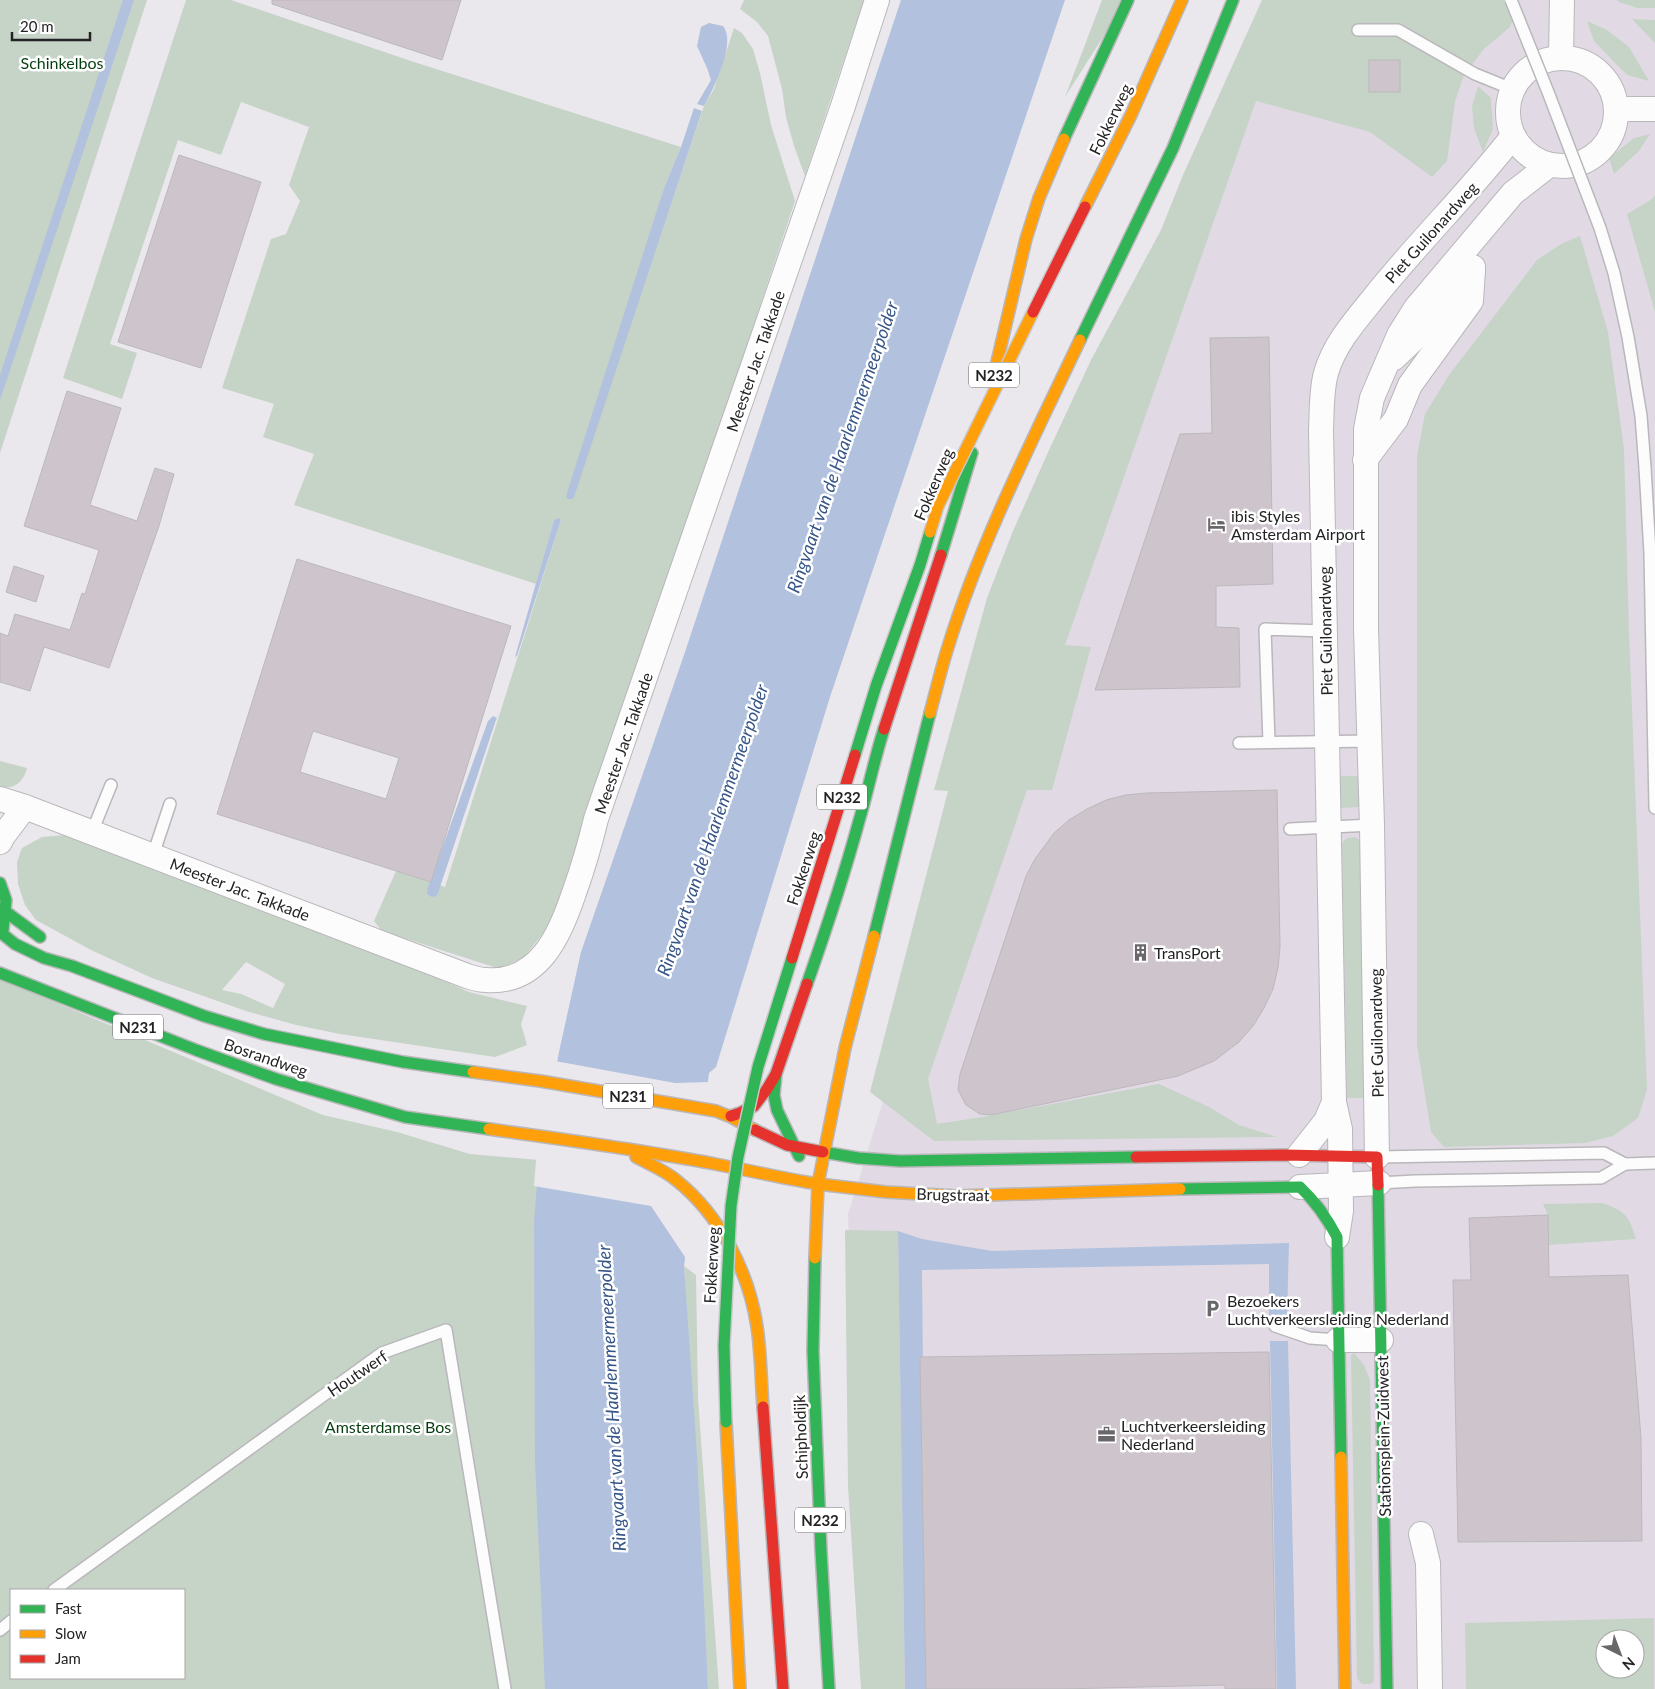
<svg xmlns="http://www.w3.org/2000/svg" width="1655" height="1689" font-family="Lato,sans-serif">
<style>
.built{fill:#e1dae4;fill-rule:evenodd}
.green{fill:#c6d3c7;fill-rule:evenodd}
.water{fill:#b1c1de}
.pier{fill:#ebe8ed}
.building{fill:#cec5cc;stroke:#bbb8bc;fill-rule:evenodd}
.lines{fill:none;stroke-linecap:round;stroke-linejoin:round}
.lane-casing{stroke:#b9b7ba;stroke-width:14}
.street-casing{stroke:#b9b7ba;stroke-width:26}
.fast-casing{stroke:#b9b7ba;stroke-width:14}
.slow-casing{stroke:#b9b7ba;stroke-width:14}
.jam-casing{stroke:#b9b7ba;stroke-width:14}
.lane{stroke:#fcfcfc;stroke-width:11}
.street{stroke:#fcfcfc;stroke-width:24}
.fast{stroke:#30b455;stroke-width:11}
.slow{stroke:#ff9f0a;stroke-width:11}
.jam{stroke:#e5322d;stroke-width:11}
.lane-bridge-casing{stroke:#b9b7ba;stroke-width:14;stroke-linecap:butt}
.fast-bridge-casing{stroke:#c8c7c9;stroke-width:14;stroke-linecap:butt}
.slow-bridge-casing{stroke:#c8c7c9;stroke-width:14;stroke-linecap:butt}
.jam-bridge-casing{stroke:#c8c7c9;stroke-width:14;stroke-linecap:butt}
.lane-bridge{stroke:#fcfcfc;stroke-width:11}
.fast-bridge{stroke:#30b455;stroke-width:11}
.slow-bridge{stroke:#ff9f0a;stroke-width:11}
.jam-bridge{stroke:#e5322d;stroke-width:11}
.labels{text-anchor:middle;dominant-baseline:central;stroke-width:5;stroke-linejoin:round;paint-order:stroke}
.shield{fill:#fff;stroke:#656466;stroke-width:1}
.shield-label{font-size:15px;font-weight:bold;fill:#232224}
.park-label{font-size:16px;fill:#063e10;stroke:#fff}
.street-label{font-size:16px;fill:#232224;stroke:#fff}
.poi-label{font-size:16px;fill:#232224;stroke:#fff;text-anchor:start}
.water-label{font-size:18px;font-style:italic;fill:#355487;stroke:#fff}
</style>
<rect width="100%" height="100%" fill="#ebe8ed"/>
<path class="built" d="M1280 0H1655V1689H867L848 1214 994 743ZM1605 1639H1635V1669H1605Z"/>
<g class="green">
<path d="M0 0H147L0 453Z"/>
<path d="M186 0H231L411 61 681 147 664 188 572 499 704 106 714 89 734 28 742 33 753 49 760 73 771 125 795 201 555 919 524 957 500 969 382 931 374 921 396 871 445 887 561 520H554L536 584 294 505 314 454 263 437 274 404 222 388 271 239 286 234 300 201 289 185 309 127 241 102 221 155 178 140 110 344 137 353 122 399 63 378Z"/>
<path d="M744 0H864L805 176 794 146 786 117 782 89 768 36 757 22 740 9Z"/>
<path d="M1102 0H1120L1110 26 1065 97Z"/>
<path d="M1262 0H1516V12L1510 27 1484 49 1464 75 1455 102 1447 161 1432 177 1370 132 1256 101 1065 645 1091 647 1052 790H1027L928 1079 937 1124 982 1117 1159 1084 1209 1107 1239 1125 1277 1137 934 1141 870 1092 948 791 934 790 987 598 1013 531 1049 450 1091 360 1161 230 1183 175Z"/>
<path d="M1617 0H1655V8H1637L1619 2Z"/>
<path d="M1632 19 1655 20V43Z"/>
<path d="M1587 21 1607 30 1629 47 1649 81 1627 75 1594 41Z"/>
<path d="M1478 86 1491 98 1493 129 1483 152 1474 128 1472 106Z"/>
<path d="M1650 134 1639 151 1614 174 1609 158 1634 138Z"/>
<path d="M1655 195V312L1627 214 1652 199Z"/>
<path d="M1580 236 1608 332 1624 449 1629 633 1647 1090 1638 1118 1613 1136 1585 1143 1444 1147 1431 1132 1417 1045V456L1425 414 1449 375 1537 260 1561 244Z"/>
<path d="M0 761 27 768C24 781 14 791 0 786Z"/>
<path d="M1340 776H1359L1360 807 1341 808Z"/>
<path d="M65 835 253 898 469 992 527 1006 521 1024 527 1045 495 1057 340 1034 296 1025 246 1011 152 978 91 950 36 920 25 905 18 884 17 862 22 848 42 837ZM246 962 285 984 273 1008 241 994 222 990Z"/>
<path d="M1355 837 1359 840 1361 845 1364 1098H1347L1342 846C1343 838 1347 838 1355 837Z"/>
<path d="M0 979 323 1115 397 1132 470 1154 539 1160 661 1689H0ZM11 1590H184V1678H11Z"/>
<path d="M1602 1203C1625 1211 1629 1215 1636 1239L1548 1245V1215L1543 1204Z"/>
<path d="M845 1230 898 1231 905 1689H861L848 1486Z"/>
<path d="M684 1266 696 1275 698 1398 719 1689H708Z"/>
<path d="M1354 1353 1364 1365 1370 1380 1374 1681 1371 1684H1362L1357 1678 1351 1355Z"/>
<path d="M1654 1618V1689H1466L1465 1623ZM1605 1639H1635V1669H1605Z"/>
</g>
<g class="water">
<path d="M123 0H134L0 400V375Z"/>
<path d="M901 0H1065L830 697 716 1067 709 1073 684 1266 697 1455 708 1689H545L535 1460 534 1222 539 1160 559 1052 581 952 684 655Z"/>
<path d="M709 23 723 26C737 42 713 90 704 106L697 104 711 80 707 68 697 46 701 27Z"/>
<path d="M694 108 702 111 574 497 573 499H568L566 497 567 493 664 188 681 147Z"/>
<path d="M559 518 561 520 517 656 515 657 554 520Z"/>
<path d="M493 716 497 718 496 720 438 893 436 896 432 897 427 894 428 887 488 721Z"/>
<path d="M898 1231 922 1239 992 1251 1289 1243 1287 1317H1269V1264L922 1270 926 1689H905Z"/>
<path d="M1270 1341H1288L1296 1689H1277Z"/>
</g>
<path class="pier" d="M555 1061 675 1083 710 1082 687 1260 651 1206 534 1186 536 1160Z"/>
<g class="building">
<path d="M272 0H461L442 60 272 4Z"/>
<rect x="1369" y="60" width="31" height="32"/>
<path d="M179 155 261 182 201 368 118 342Z"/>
<path d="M1269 337 1273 584 1216 586V627L1239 628 1240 687 1095 690 1180 434 1212 433 1210 338Z"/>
<path d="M67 391 121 408 90 505 137 521 155 468 174 474 159 526 109 668 44 647 30 691 0 682V633L8 636 15 614 70 630 82 593 85 594 99 550 24 526Z"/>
<path d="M297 559 511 626 431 882 217 814ZM313 731 399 758 386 799 300 772Z"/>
<path d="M14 566 44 576 36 602 6 592Z"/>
<path d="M1277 790 1280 947 1278 968 1273 989 1264 1008 1253 1026 1239 1042 1214 1061 1178 1076 991 1115 980 1114 966 1105 958 1090 960 1074 1026 876 1035 859 1054 833 1069 820 1087 809 1106 800 1126 795 1147 793Z"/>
<path d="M1548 1215 1549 1277 1628 1275 1641 1438 1642 1541 1458 1542 1453 1280H1471L1469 1218Z"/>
<path d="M1269 1352 1276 1689H1225V1685L1062 1689H926L920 1357Z"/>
</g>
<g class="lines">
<defs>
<g id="lane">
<path d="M1358 30H1398L1475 74 1512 89"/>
<path d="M1645 468 1650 553 1655 808"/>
<path d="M1269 742 1265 629 1325 631"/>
<path d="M1239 743 1371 741"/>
<path d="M1290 829 1372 825"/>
<path d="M92 832 111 785"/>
<path d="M153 855 170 804"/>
<path d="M1377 1157 1604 1153 1625 1164 1655 1163"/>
<path d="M1379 1183 1415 1181 1601 1178 1625 1164"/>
<path d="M1275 1326 1310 1338 1338 1340"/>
<path d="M54 1590 382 1353 446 1330 505 1689"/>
<path d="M0 1630 11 1621"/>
</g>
<g id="street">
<path d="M1561 57 1562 0"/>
<circle cx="1562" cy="112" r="54"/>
<path d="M1617 109H1655"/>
<path d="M1394 358 1433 321 1473 270V267"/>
<path d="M1365 460 1396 419 1410 385 1471 301 1473 270"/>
<path d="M0 799 25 807 467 976C473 978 480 980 486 980 539 984 560 935 574 893 583 868 590 844 596 819L843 106 877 0"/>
<path d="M0 842 3 836 25 807"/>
<path d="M1299 1155 1326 1121 1334 1102"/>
<path d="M1377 1157 1372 825 1366 629V429L1372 398 1399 335 1416 308 1513 193 1549 165"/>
<path d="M1300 1187 1379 1183"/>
<path d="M1337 1237 1341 1211 1340 1129 1334 1102 1321 430C1322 411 1321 391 1326 373 1334 345 1354 322 1372 300 1417 243 1469 193 1513 136"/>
<path d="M1338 1340H1381"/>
<path d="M1421 1534 1428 1563 1430 1689"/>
</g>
<g id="fast">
<path d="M1064 139 1128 0"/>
<path d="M1080 340 1173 148 1233 0"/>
<path d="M941 555 972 453"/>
<path d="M0 883 6 900 3 930"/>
<path d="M6 912 40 937"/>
<path d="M0 932 15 944 44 958 72 966 204 1016 264 1034 403 1062 473 1072"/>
<path d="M874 936 930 713"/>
<path d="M0 973 196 1050 276 1079 405 1117 489 1129"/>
<path d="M807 984C826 930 844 876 859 821 868 791 874 760 884 729"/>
<path d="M776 1074 774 1095 777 1110 799 1156"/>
<path d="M823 1152 858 1158 900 1161 1136 1157"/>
<path d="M1378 1185 1387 1689"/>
<path d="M1180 1189 1300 1187C1316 1202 1327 1218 1337 1237L1341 1457"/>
<path d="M815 1258 813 1351 821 1551 829 1689"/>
</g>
<g id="slow">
<path d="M1085 207 1131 115 1182 0"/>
<path d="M992 383 1026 239 1039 198 1064 139"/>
<path d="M930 713C936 691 941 669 948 647 980 543 1033 439 1080 340"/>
<path d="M473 1072 540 1081 716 1111 731 1117 755 1130"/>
<path d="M489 1129C566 1140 644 1150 720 1165 753 1171 785 1179 818 1184"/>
<path d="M636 1157C649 1164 664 1170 676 1180 720 1215 749 1272 757 1327 761 1353 761 1381 763 1407"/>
<path d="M818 1184 886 1192 957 1196 1180 1189"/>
<path d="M815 1258 818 1184 845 1048 874 936"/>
<path d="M726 1422 740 1689"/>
<path d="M1341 1457 1345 1689"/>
</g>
<g id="jam">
<path d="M884 729 941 555"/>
<path d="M731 1116 740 1113 754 1106 767 1089 776 1074 807 984"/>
<path d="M755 1130 787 1145 823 1152"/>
<path d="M1136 1157 1285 1155 1377 1157 1378 1185"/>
<path d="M763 1407 783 1689"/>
</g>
</defs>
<use href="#lane" class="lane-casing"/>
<use href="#street" class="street-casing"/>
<use href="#fast" class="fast-casing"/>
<use href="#slow" class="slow-casing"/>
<use href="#jam" class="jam-casing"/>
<use href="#lane" class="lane"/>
<use href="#street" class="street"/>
<use href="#fast" class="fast"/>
<use href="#slow" class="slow"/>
<use href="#jam" class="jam"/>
<defs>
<path id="lane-bridge" d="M1511 0 1548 92 1600 228 1614 273 1628 337 1641 416 1645 468"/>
<g id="fast-bridge">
<path d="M855 755 876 686 920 565 930 532"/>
<path d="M726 1422 724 1346 731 1206 738 1157 758 1067 792 958"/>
</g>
<path id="slow-bridge" d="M930 532 938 506 1033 312"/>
<g id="jam-bridge">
<path d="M1033 312 1085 207"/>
<path d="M792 958 855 755"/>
</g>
</defs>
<use href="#lane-bridge" class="lane-bridge-casing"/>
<use href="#fast-bridge" class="fast-bridge-casing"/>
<use href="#slow-bridge" class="slow-bridge-casing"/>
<use href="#jam-bridge" class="jam-bridge-casing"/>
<use href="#lane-bridge" class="lane-bridge"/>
<use href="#fast-bridge" class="fast-bridge"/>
<use href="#slow-bridge" class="slow-bridge"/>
<use href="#jam-bridge" class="jam-bridge"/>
</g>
<defs>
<symbol id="hotel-bare" viewBox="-9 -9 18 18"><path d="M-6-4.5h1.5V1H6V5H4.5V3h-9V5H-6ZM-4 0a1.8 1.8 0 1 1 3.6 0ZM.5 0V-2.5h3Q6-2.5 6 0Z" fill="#69676a" stroke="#fff" stroke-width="2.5" paint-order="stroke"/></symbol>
<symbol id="building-bare" viewBox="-9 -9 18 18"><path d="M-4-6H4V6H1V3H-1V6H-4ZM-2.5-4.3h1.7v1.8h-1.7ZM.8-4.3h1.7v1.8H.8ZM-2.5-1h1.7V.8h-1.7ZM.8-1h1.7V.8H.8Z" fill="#69676a" stroke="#fff" stroke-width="2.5" paint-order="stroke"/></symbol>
<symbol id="parking-bare" viewBox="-9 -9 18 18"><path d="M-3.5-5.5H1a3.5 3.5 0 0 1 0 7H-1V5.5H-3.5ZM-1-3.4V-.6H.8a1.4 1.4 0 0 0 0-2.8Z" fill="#69676a" stroke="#fff" stroke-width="2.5" paint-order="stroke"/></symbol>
<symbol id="office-bare" viewBox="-9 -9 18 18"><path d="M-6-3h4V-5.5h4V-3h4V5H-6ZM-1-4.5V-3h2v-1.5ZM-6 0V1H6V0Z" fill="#69676a" stroke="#fff" stroke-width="2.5" paint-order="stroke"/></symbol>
</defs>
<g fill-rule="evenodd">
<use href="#hotel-bare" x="1204" y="512" width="25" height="25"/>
<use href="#building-bare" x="1128" y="940" width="25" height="25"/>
<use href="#parking-bare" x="1200" y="1296" width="25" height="25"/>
<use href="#office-bare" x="1094" y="1422" width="25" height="25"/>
</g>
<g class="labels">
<g class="shield">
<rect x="969" y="362.5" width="50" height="25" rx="4"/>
<rect x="817" y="784.5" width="50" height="25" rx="4"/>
<rect x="113" y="1014.5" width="50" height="25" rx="4"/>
<rect x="603" y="1083.5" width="50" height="25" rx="4"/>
<rect x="795" y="1507.5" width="50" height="25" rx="4"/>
</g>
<g class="shield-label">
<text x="994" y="375">N232</text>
<text x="842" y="797">N232</text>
<text x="138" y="1027">N231</text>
<text x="628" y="1096">N231</text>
<text x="820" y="1520">N232</text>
</g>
<g class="park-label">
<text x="62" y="62">Schinkelbos</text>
<text x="388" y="1426">Amsterdamse Bos</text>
</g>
<g class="street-label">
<text transform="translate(1110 119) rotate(-64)">Fokkerweg</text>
<text transform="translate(1431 232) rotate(-48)">Piet Guilonardweg</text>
<text transform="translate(755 361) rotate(-71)">Meester Jac. Takkade</text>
<text transform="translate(933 484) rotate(-67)">Fokkerweg</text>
<text transform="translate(1325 631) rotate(-91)">Piet Guilonardweg</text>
<text transform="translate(623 743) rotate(-71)">Meester Jac. Takkade</text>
<text transform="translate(803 868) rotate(-72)">Fokkerweg</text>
<text transform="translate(240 889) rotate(21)">Meester Jac. Takkade</text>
<text transform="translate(1376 1033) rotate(-91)">Piet Guilonardweg</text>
<text transform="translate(266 1057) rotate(19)">Bosrandweg</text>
<text transform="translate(953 1194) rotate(1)">Brugstraat</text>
<text transform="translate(711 1265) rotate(-87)">Fokkerweg</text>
<text transform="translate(357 1373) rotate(-34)">Houtwerf</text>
<text transform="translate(1383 1436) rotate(-91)">Stationsplein-Zuidwest</text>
<text transform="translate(800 1437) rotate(-92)">Schipholdijk</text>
</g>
<g class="poi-label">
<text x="1231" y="515">ibis Styles<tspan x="1231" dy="18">Amsterdam Airport</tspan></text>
<text x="1154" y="952">TransPort</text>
<text x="1227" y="1300">Bezoekers<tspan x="1227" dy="18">Luchtverkeersleiding Nederland</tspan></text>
<text x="1121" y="1425">Luchtverkeersleiding<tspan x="1121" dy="18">Nederland</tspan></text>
</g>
<g class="water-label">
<text transform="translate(842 447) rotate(-71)">Ringvaart van de Haarlemmermeerpolder</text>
<text transform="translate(712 830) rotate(-71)">Ringvaart van de Haarlemmermeerpolder</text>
<text transform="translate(611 1398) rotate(-93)">Ringvaart van de Haarlemmermeerpolder</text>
</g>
</g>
<rect x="10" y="1589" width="175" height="90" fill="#ffffff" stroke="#a7a7a7"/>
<rect x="20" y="1605" width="25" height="8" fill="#30b455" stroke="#a7a7a7"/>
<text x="55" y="1614" font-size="15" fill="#232224">Fast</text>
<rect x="20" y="1630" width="25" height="8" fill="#ff9f0a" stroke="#a7a7a7"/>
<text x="55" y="1639" font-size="15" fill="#232224">Slow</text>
<rect x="20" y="1655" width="25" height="8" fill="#e5322d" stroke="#a7a7a7"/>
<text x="55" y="1664" font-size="15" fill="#232224">Jam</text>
<g transform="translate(1620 1654) rotate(138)"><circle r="24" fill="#ffffff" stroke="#a7a7a7"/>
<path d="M0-4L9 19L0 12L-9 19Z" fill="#69676a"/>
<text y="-8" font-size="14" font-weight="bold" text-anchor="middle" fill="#232224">N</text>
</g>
<path d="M12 32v8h78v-8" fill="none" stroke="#232224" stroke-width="2.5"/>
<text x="20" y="32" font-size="15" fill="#232224" stroke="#ffffff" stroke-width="4" paint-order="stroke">20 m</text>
</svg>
